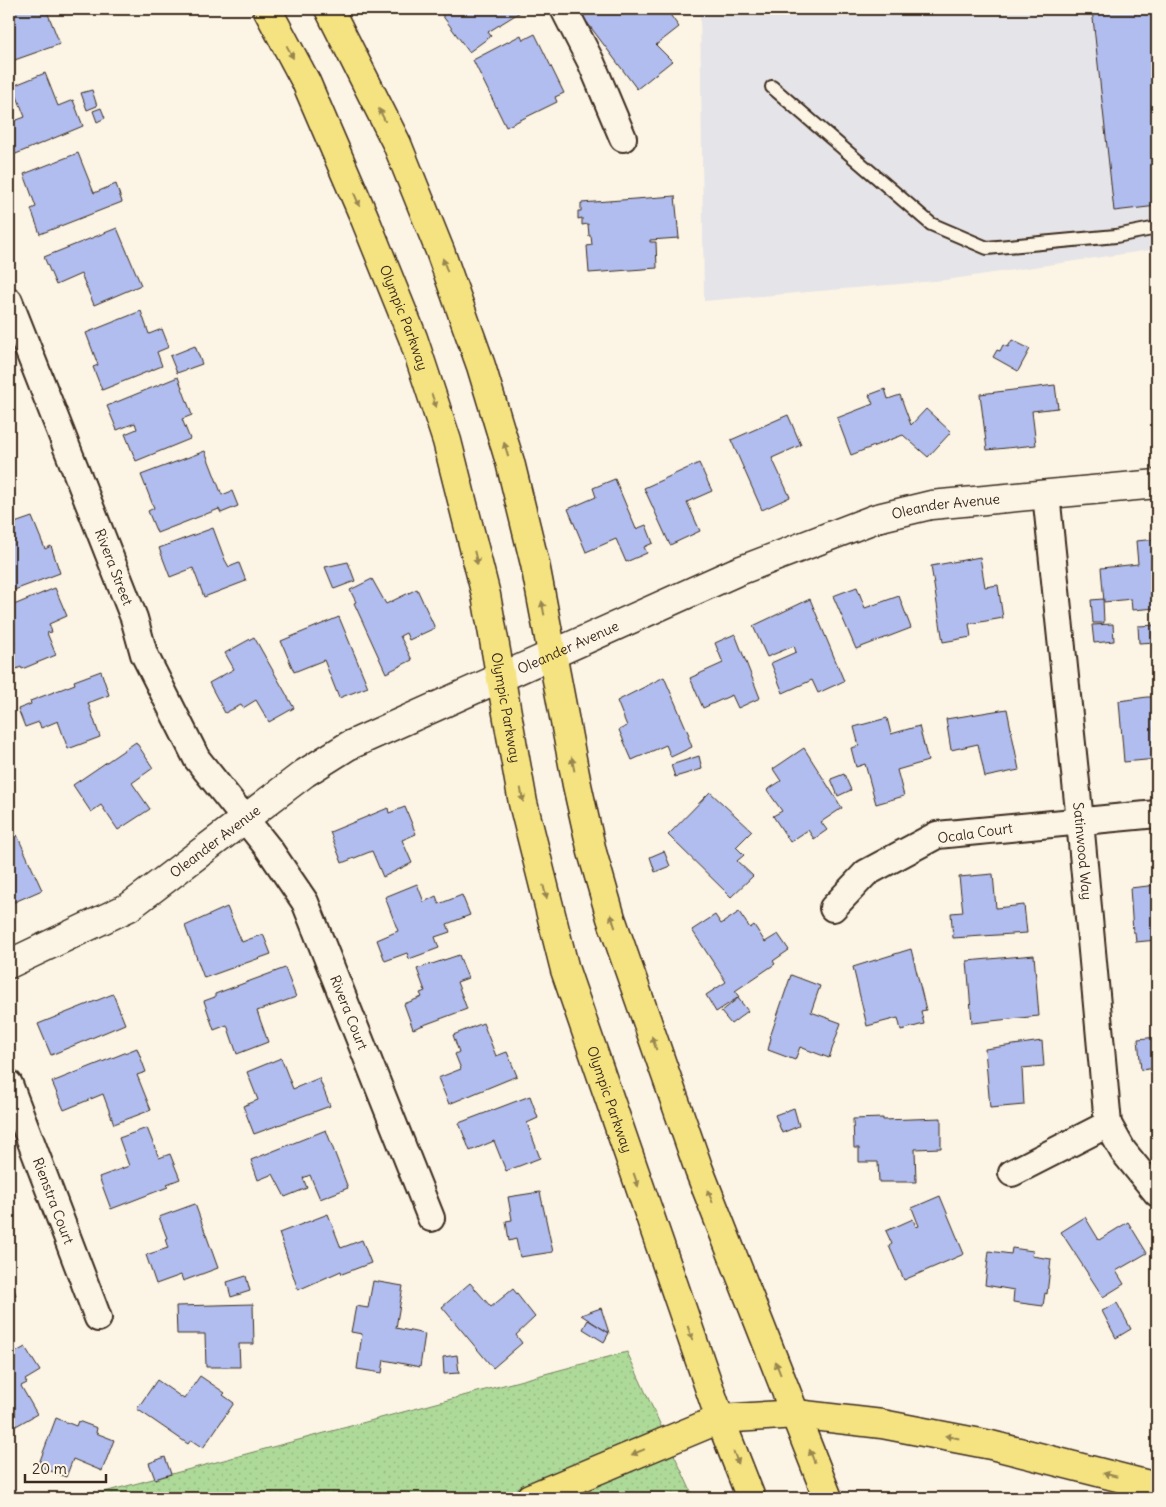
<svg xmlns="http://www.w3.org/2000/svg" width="1166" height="1507" font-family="Delius,sans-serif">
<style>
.built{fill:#e5e4e8}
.grass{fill:url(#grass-dots);stroke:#74825c}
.building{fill:#b0bdee;stroke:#3b2a1e}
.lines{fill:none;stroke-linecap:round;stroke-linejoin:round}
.lane-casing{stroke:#3b2a1e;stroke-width:16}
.street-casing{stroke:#3b2a1e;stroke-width:30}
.secondary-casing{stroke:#3b2a1e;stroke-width:31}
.primary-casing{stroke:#3b2a1e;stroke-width:31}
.highway-casing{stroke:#3b2a1e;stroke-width:31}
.lane{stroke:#fcf5e5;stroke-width:12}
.street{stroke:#fcf5e5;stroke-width:26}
.secondary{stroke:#fcf5e5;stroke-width:28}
.primary{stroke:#f5e382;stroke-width:28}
.highway{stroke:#f5e382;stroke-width:28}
.oneway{fill:#988650}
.labels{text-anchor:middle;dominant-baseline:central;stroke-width:4;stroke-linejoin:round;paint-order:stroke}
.street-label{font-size:14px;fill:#3b2a1e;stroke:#fcf5e5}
</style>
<defs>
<pattern id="grass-dots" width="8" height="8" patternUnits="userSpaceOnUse" patternTransform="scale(1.25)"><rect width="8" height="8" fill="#aeda99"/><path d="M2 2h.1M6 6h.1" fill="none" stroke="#97bb83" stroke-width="1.8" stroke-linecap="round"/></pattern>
</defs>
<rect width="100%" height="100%" fill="#fcf5e5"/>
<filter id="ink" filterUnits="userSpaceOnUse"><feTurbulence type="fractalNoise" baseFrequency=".02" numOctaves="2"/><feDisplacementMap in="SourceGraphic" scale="10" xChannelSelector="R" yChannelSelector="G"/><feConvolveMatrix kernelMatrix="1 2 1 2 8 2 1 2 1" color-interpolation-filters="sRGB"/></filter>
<g filter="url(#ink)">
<path class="built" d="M700 9H1157V249L946 280 704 301Z"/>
<path class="grass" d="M627 1352 694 1498H82Z"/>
<g class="building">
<path d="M9 9H46L60 44 9 62Z"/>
<path d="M437 9H525L488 32 491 36 469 52 442 15 444 14Z"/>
<path d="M585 9H666L679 27 656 45 672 61 637 89 580 13Z"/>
<path d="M1092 9H1155L1157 27V206L1114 211Z"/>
<path d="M535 34 564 93 555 97 557 102 506 127 473 60 521 35 523 40Z"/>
<path d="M45 73 58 106 73 100 83 126 11 156 9 123 25 117 13 86Z"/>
<path d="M92 90 97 106 87 110 81 93Z"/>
<path d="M101 108 105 118 97 122 93 111Z"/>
<path d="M78 153 94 193 116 184 122 202 40 234 31 209 36 207 24 174Z"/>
<path d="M675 196 679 238 650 240V242H656L657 268 589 273 587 246 592 245 591 236H589L588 224 582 225V218L578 219V211H581V203Z"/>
<path d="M117 228 141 285 94 305 81 274 56 285 44 257Z"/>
<path d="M141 311 149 334 162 329 169 347 157 352 162 366 102 390 93 367 98 365 86 333Z"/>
<path d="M1012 340 1030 349 1018 371 993 357 997 350 1000 351 1003 345 1008 347Z"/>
<path d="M195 346 202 364 177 373 170 356Z"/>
<path d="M178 377 192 415 182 419 190 439 136 461 125 434 137 429 135 423 117 430 107 406Z"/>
<path d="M1055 385 1058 408 1032 411 1036 445 987 450 980 394Z"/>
<path d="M885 389 888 399 900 395 911 425 926 409 951 432 928 457 903 435 851 455 837 418 873 404 869 395Z"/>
<path d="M788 415 801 445 772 458 790 497 762 510 731 440Z"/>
<path d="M205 451 222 495 232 491 238 506 221 513 219 509 157 533 148 511 154 508 141 475Z"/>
<path d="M699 463 712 491 687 502 700 531 670 545 644 488Z"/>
<path d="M615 479 636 529 646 525 653 543 644 547 647 553 626 562 616 539 586 552 568 509 596 497 593 488Z"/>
<path d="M32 517 45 549 51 546 60 573 9 592V525Z"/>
<path d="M213 528 225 560 229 567 239 563 246 581 204 597 193 568 170 577 159 548Z"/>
<path d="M1157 539V608L1132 610 1131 599 1104 602 1101 568 1138 564 1136 541Z"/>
<path d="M980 557 985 587 998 585 1003 618 969 624 971 637 943 642 931 566Z"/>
<path d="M348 562 355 581 334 589 325 567Z"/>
<path d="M372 579 386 604 417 589 435 628 409 640 406 633 400 636 412 660 386 673 354 603 356 602 350 590Z"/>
<path d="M857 587 865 608 899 596 911 628 856 649 833 596Z"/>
<path d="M55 588 67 616 49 624 52 632 47 633 56 655 22 669 21 667 12 671 9 663V645L15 642 9 625V607Z"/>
<path d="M810 599 844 681 818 693 812 680 783 693 771 663 796 652 794 646 767 657 753 626Z"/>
<path d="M1103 599 1104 623H1093L1091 600Z"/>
<path d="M339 617 368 687 339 698 324 660 294 672 281 641Z"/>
<path d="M1113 624 1114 641 1094 643 1092 625Z"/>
<path d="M1157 625V642L1139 643 1138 626Z"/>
<path d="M735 634 760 698 738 708 732 695 703 708 690 678 723 663 715 643Z"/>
<path d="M254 637 294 708 269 722 256 700 243 708 241 705 225 713 209 683 234 669 225 653Z"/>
<path d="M101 671 109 695 88 703 100 737 68 749 58 721 41 728 39 722 25 727 18 709 31 704 30 701 75 684 74 681Z"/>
<path d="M664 677 689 735 688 736 692 747 671 757 666 745 632 760 619 730 627 726 617 701Z"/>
<path d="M1147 697H1157V727H1154L1157 759 1124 762 1119 701Z"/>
<path d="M1007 709 1019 770 985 777 978 744 951 750 946 719Z"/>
<path d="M887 718 891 734 919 726 928 761 897 770 904 796 876 804 865 764 856 767 851 748 859 746 854 727Z"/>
<path d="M136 742 153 768 132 783 150 809 118 830 101 805 91 812 73 785Z"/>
<path d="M804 748 842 808 821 822 827 830 814 839 808 830 790 842 773 816 782 811 767 790 781 781 773 769Z"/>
<path d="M699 756 702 769 675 777 671 765Z"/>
<path d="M844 774 851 790 838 796 831 779Z"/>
<path d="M710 792 752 831 736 847 744 855 737 861 753 876 731 897 668 835Z"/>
<path d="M405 807 416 834 402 840 412 863 383 877 372 851 342 863 330 832 388 808 389 813Z"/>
<path d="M9 824 14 836 17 835 42 890 10 904Z"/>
<path d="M664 851 670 866 655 872 650 857Z"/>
<path d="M993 874 996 908 1024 905 1027 933 953 938 951 913 963 912 959 877Z"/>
<path d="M417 884 424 902 436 896 439 904 462 895 470 915 447 924 450 932 435 937 439 948 409 959 407 953 385 961 377 940 398 931 385 897Z"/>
<path d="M1157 885V940L1136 942 1135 932H1133L1130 888Z"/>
<path d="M227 907 242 942 263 934 271 954 204 978 185 926Z"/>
<path d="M739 912 750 928 754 925 765 942 778 934 789 950 773 961 775 964 735 991 739 997 716 1012 706 995 726 982 692 930 715 915 721 924Z"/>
<path d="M911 949 926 1010 921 1011 924 1024 901 1030 898 1018 867 1026 853 967Z"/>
<path d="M459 955 468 978 457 982 467 1009 413 1029 404 1004 422 997 420 993 425 991 417 969Z"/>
<path d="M1034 955 1039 1016 972 1023 967 961Z"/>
<path d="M285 968 296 997 257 1011 268 1042 237 1054 227 1025 214 1030 204 1001 215 997V994Z"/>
<path d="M791 975 820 986 811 1012 841 1023 829 1058 800 1047 795 1060 768 1050 771 1038 770 1037Z"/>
<path d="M113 994 125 1024 51 1055 38 1024Z"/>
<path d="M738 998 748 1011 731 1024 721 1012Z"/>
<path d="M483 1023 496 1056 507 1052 517 1076 449 1104 438 1078 461 1069 455 1054 459 1052 453 1035Z"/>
<path d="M1157 1037V1068L1141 1070 1138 1039Z"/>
<path d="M1042 1041 1044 1066 1022 1068 1024 1105 990 1108 985 1049Z"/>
<path d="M137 1048 146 1072 137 1075 151 1110 114 1124 103 1094 64 1110 52 1082Z"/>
<path d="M281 1058 293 1089 319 1078 330 1106 254 1134 243 1106 258 1100 247 1072Z"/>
<path d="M530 1096 538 1118 527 1123 540 1158 506 1171 494 1141 470 1151 459 1123Z"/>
<path d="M794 1108 799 1126 782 1133 775 1115Z"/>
<path d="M883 1118V1120L941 1118V1148L915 1149 916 1182H879L878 1162H859V1148H854L853 1119Z"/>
<path d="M147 1128 159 1158 170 1154 180 1179 167 1184 168 1187 111 1209 99 1177 129 1166 119 1138Z"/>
<path d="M326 1130 348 1188 320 1199 310 1175 303 1178 307 1188 285 1197 273 1174 258 1180 251 1160Z"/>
<path d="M540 1192 553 1252 520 1257 516 1239 509 1241 506 1221 512 1220 508 1197Z"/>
<path d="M940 1196 964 1254 904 1280 889 1246 892 1244 886 1231 913 1219 916 1227 919 1226 912 1208Z"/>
<path d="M195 1204 218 1268 183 1281 181 1275 156 1284 146 1255 168 1248 165 1239 167 1238 159 1217Z"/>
<path d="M328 1214 341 1248 362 1240 371 1263 342 1274 341 1271 298 1290 279 1233Z"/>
<path d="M1085 1217 1099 1240 1128 1222 1147 1253 1116 1271 1124 1284 1103 1297 1061 1232Z"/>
<path d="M1012 1248 1033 1251 1032 1256 1051 1259 1047 1294 1045 1293 1043 1306 1013 1302 1014 1290 985 1285 989 1251 1011 1254Z"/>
<path d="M9 1275 16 1295 9 1298Z"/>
<path d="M246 1276 250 1291 231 1297 227 1282Z"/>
<path d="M373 1281 403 1286 396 1328 425 1334 420 1367 384 1360 382 1373 357 1369 362 1334 351 1332 356 1306 368 1308Z"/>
<path d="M470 1283 491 1307 513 1289 535 1317 516 1335 522 1343 493 1368 442 1307Z"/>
<path d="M1117 1303 1131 1329 1116 1338 1102 1311Z"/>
<path d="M253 1304 254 1344H239L240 1367H206L205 1334H177L176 1306Z"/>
<path d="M601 1308 609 1333 581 1315Z"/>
<path d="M588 1320 609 1333 604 1342 583 1329Z"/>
<path d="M1157 1323V1348L1151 1346Z"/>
<path d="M25 1347 40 1371 25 1380 27 1383 21 1386 37 1414 9 1430V1356Z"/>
<path d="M457 1355 459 1373 444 1374 443 1357Z"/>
<path d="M200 1376 225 1393 223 1395 234 1403 203 1448 191 1440 188 1444 137 1409 157 1380 184 1399Z"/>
<path d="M56 1418 76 1426 78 1421 97 1428 96 1433 114 1440 102 1471 73 1459 66 1477 38 1466Z"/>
<path d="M165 1457 171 1474 155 1479 149 1463Z"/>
</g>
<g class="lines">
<defs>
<path id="lane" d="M772 87 931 224 987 248 1116 236 1157 228"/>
<g id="street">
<path d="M564 9 591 62 623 138"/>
<path id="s1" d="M9 301 134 618 144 654 197 759 269 849 305 902 431 1218"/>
<path id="s2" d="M1046 494 1080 821 1108 1124 1123 1151 1157 1193"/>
<path d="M833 908 866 873 937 835 1157 814"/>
<path id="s3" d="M9 1084 98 1318"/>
<path d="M1012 1173 1108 1124"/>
</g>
<g id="secondary">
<path id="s4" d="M9 964 129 907 305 773 348 746 736 572 877 518 931 505 1157 484"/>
</g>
<g id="primary">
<path id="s5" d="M267 9 306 82 365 219 413 338 447 441 486 595 523 803 565 970 720 1419 751 1498"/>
<path d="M329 9 397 144 440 251 481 366 510 462 535 564 577 785 592 852 611 918 699 1170 828 1498"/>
</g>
<path id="highway" d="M530 1498 720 1419 796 1414 882 1424 991 1445 1157 1487"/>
</defs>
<use href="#lane" class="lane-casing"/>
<use href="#street" class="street-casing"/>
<use href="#secondary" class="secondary-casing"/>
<use href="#primary" class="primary-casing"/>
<use href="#highway" class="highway-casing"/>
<use href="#lane" class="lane"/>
<use href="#street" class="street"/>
<use href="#secondary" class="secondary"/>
<use href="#primary" class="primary"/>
<use href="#highway" class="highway"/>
</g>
<defs><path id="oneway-solid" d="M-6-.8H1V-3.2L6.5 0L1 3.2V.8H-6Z" transform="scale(1.25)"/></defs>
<g class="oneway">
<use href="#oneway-solid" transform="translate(290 52) rotate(62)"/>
<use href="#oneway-solid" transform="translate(382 115) rotate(-117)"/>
<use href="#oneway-solid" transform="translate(357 200) rotate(67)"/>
<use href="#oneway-solid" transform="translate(445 265) rotate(-109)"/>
<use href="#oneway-solid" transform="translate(434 401) rotate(72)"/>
<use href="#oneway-solid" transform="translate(506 449) rotate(-107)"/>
<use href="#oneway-solid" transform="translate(476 558) rotate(76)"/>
<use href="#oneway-solid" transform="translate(543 608) rotate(-100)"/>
<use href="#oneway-solid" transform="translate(573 764) rotate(-101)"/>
<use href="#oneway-solid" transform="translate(522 795) rotate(80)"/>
<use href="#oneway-solid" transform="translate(545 892) rotate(76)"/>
<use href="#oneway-solid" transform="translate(613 921) rotate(-108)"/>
<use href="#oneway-solid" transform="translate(654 1043) rotate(-109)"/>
<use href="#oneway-solid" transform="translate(636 1180) rotate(71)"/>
<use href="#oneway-solid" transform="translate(710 1196) rotate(-112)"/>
<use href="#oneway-solid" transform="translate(690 1333) rotate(71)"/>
<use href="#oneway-solid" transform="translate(778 1368) rotate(-111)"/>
<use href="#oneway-solid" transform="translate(952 1437) rotate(-169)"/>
<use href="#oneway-solid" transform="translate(638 1452) rotate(157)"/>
<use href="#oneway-solid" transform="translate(812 1456) rotate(-111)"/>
<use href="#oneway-solid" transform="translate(736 1458) rotate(69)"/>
<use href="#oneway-solid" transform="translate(1110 1475) rotate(-166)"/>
</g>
</g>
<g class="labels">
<g class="street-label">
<text stroke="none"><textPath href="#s5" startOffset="338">Olympic Parkway</textPath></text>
<text stroke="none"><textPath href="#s4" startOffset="1051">Oleander Avenue</textPath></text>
<text stroke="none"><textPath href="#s1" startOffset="286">Rivera Street</textPath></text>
<text stroke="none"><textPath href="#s4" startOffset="646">Oleander Avenue</textPath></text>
<text stroke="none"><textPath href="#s5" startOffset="742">Olympic Parkway</textPath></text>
<text transform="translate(975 833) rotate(-8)">Ocala Court</text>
<text stroke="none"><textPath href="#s4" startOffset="241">Oleander Avenue</textPath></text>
<text stroke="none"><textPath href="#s2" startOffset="359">Satinwood Way</textPath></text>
<text stroke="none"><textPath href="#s1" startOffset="794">Rivera Court</textPath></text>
<text stroke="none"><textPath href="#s5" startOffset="1148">Olympic Parkway</textPath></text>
<text stroke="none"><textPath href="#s3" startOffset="125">Rienstra Court</textPath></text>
</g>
</g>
<rect width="1166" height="1507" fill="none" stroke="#fcf5e5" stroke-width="30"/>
<rect x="15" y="15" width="1136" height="1477" fill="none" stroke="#3b2a1e" stroke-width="2" filter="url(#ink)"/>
<path d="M25 1474v8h81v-8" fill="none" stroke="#3b2a1e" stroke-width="2.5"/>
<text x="32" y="1474" font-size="15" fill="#3b2a1e" stroke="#fcf5e5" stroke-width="4" paint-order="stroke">20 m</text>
</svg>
